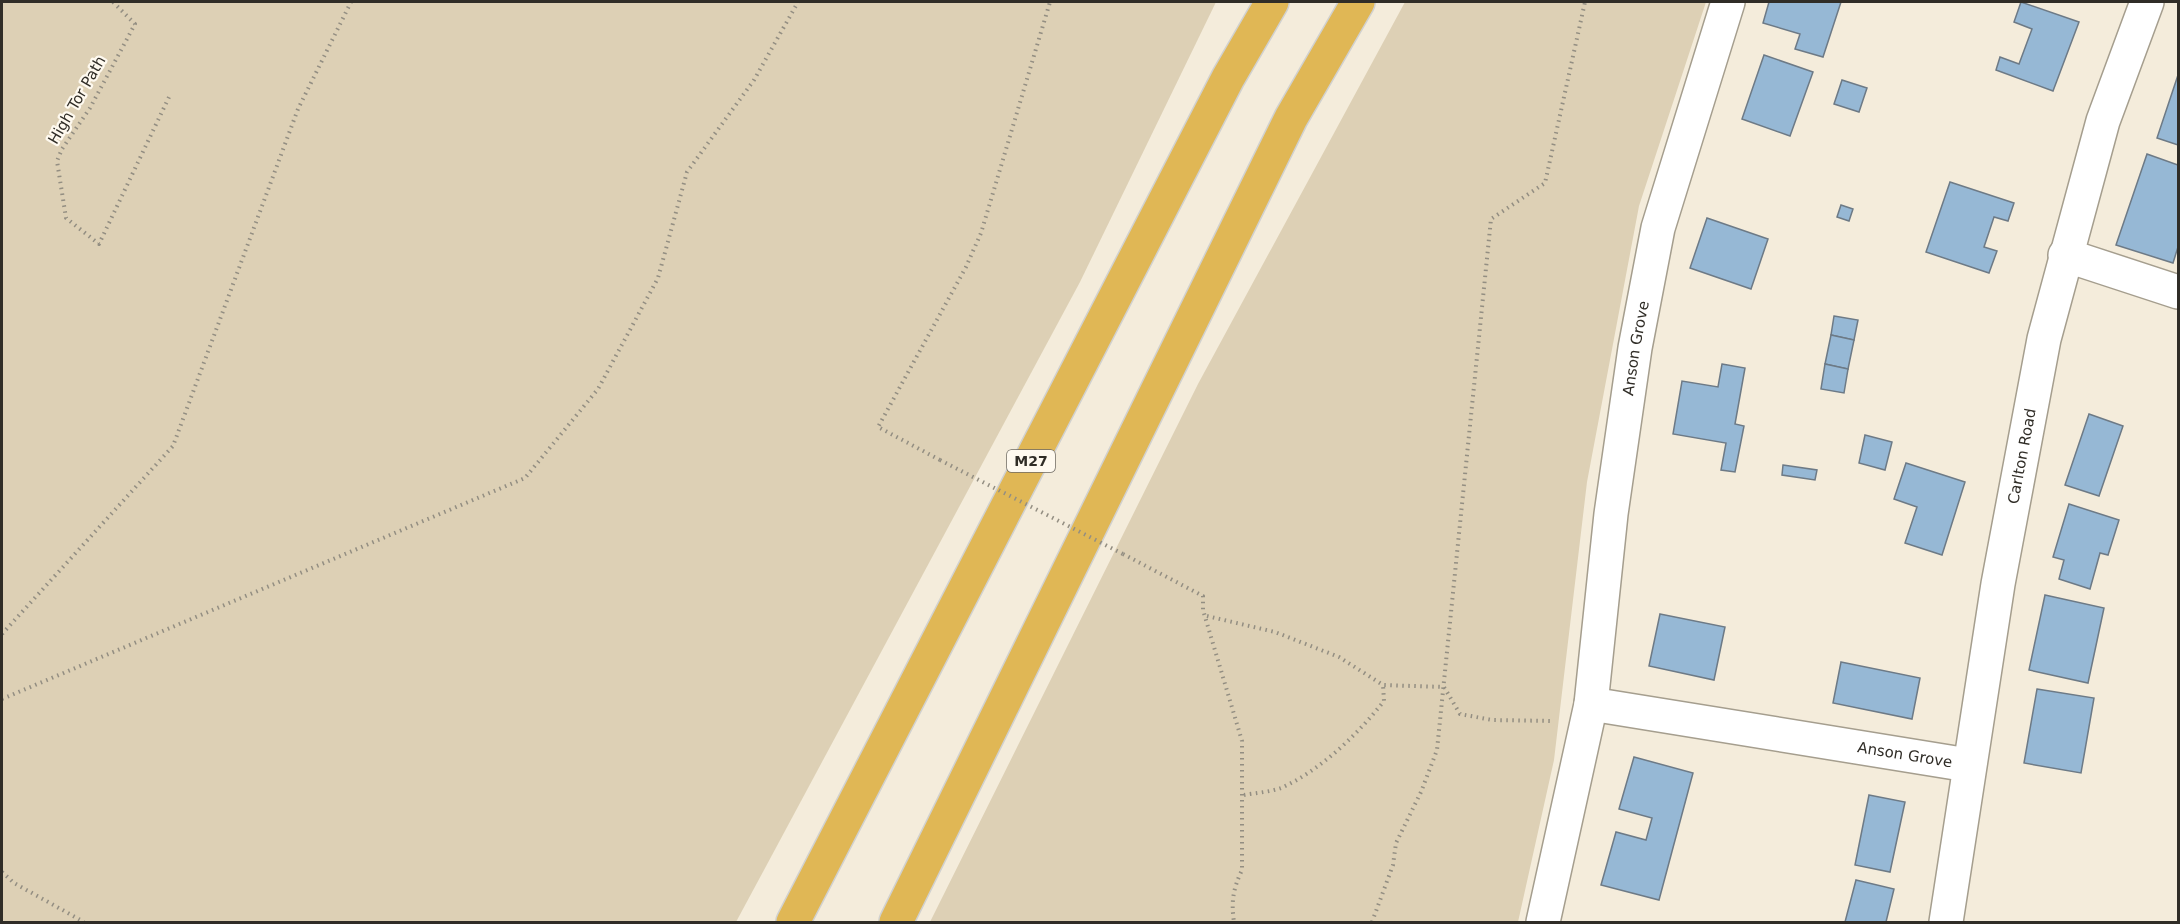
<svg xmlns="http://www.w3.org/2000/svg" width="2180" height="924" font-family="'DejaVu Sans',sans-serif">
<style>
.green{fill:#ddd0b5}
.building{fill:#96b8d5;stroke:#6d7a86;stroke-width:1.5}
.lines{fill:none;stroke-linecap:round;stroke-linejoin:round}
.street-casing{stroke:#a59e8e;stroke-width:36}
.highway-casing{stroke:#d1d1cf;stroke-width:36}
.path{stroke:#938e82;stroke-width:4;stroke-dasharray:1.5 4.5;stroke-linecap:butt}
.street{stroke:#fff;stroke-width:33}
.highway{stroke:#e0b755;stroke-width:33}
.path-bridge{stroke:#938e82;stroke-width:4;stroke-dasharray:1.5 4.5;stroke-linecap:butt}
.labels{text-anchor:middle;dominant-baseline:central;stroke-width:4.5;stroke-linejoin:round;paint-order:stroke}
.shield{fill:#fef9ef;stroke:#6e6a63;stroke-width:1.5}
.shield-label{font-size:14px;font-weight:bold;fill:#302d27}
.street-label{font-size:15px;fill:#302d27;stroke:#fef9ef}
</style>
<rect width="100%" height="100%" fill="#f4ecdb"/>
<g class="green">
<path d="M2 2H1216L1080 282 736 922H2Z"/>
<path d="M1405 2H1706L1639 206 1587 482 1554 760 1518 922H930L1198 384Z"/>
</g>
<g class="building">
<path d="M1769 2H1841L1823 57 1795 49 1800 34 1763 23Z"/>
<path d="M2021 2 2079 22 2053 91 1996 70 2000 57 2019 64 2032 29 2014 22Z"/>
<path d="M1764 55 1813 72 1790 136 1742 119Z"/>
<path d="M2178 75V145L2157 138Z"/>
<path d="M1842 80 1867 88 1859 112 1834 104Z"/>
<path d="M2147 154 2178 165V247L2173 263 2116 245Z"/>
<path d="M1950 182 2014 203 2008 221 1994 217 1984 247 1997 251 1989 273 1926 252Z"/>
<path d="M1841 205 1853 209 1849 221 1837 217Z"/>
<path d="M1707 218 1768 239 1751 289 1690 268Z"/>
<path d="M1834 316 1858 320 1854 340 1831 335Z"/>
<path d="M1831 335 1854 340 1848 369 1825 364Z"/>
<path d="M1722 364 1745 368 1735 424 1744 426 1735 472 1721 470 1726 443 1673 434 1682 381 1718 387Z"/>
<path d="M1825 364 1848 369 1844 393 1821 389Z"/>
<path d="M2089 414 2123 426 2099 496 2065 485Z"/>
<path d="M1865 435 1892 442 1885 470 1859 463Z"/>
<path d="M1906 463 1965 482 1942 555 1905 543 1917 507 1894 499Z"/>
<path d="M1783 465 1817 470 1815 480 1782 475Z"/>
<path d="M2069 504 2119 520 2108 555 2100 553 2090 589 2059 579 2064 560 2053 557Z"/>
<path d="M2045 595 2104 608 2088 683 2029 670Z"/>
<path d="M1660 614 1725 627 1714 680 1649 666Z"/>
<path d="M1841 662 1920 678 1912 719 1833 703Z"/>
<path d="M2037 689 2094 698 2081 773 2024 763Z"/>
<path d="M1634 757 1693 773 1659 900 1601 885 1616 832 1646 840 1652 818 1619 809Z"/>
<path d="M1869 795 1905 802 1890 872 1855 865Z"/>
<path d="M1856 880 1894 889 1886 922H1845Z"/>
</g>
<g class="lines">
<defs>
<g id="street">
<path d="M2065 255 2178 292"/>
<path id="s1" d="M1591 704 1968 765"/>
<path id="s2" d="M1543 922 1591 704 1611 514 1635 348 1658 228 1728 2"/>
<path id="s3" d="M1946 922 1998 584 2044 339 2103 121 2147 2"/>
</g>
<g id="highway">
<path d="M793 922 1228 78 1272 2"/>
<path d="M896 922 1291 118 1358 2"/>
</g>
</defs>
<use href="#street" class="street-casing"/>
<use href="#highway" class="highway-casing"/>
<g class="path">
<path d="M113 2 135 24 90 108 62 149 57 161 66 218 99 244 170 95"/>
<path d="M940 460 878 427 966 267 981 233 1050 2"/>
<path d="M1123 554 1203 596V610L1242 741V870C1233 889 1231 902 1234 922"/>
<path d="M1207 616 1275 632 1339 657 1383 685 1444 687 1460 714 1492 720 1554 721"/>
<path d="M2 634 173 446 298 109 351 2"/>
<path d="M2 699 525 478 598 389 658 278 687 172 754 80 798 2"/>
<path d="M1244 795C1255 793 1270 792 1281 788 1321 770 1357 735 1384 701L1383 685"/>
<path d="M2 872 14 883 84 922"/>
<path d="M1372 922 1393 865 1396 843 1421 792 1437 750 1491 219 1545 183 1585 2"/>
</g>
<use href="#street" class="street"/>
<use href="#highway" class="highway"/>
<path class="path-bridge" d="M940 460 1123 554"/>
</g>
<g class="labels">
<rect class="shield" x="1007" y="450" width="48" height="22" rx="4.5"/>
<g class="shield-label">
<text x="1031" y="461">M27</text>
</g>
<g class="street-label">
<text transform="translate(77 100) rotate(-60)">High Tor Path</text>
<text stroke="none"><textPath href="#s2" startOffset="582">Anson Grove</textPath></text>
<text stroke="none"><textPath href="#s3" startOffset="472">Carlton Road</textPath></text>
<text stroke="none"><textPath href="#s1" startOffset="318">Anson Grove</textPath></text>
</g>
</g>
<rect width="2180" height="924" fill="none" stroke="#302d27" stroke-width="6"/>
</svg>
